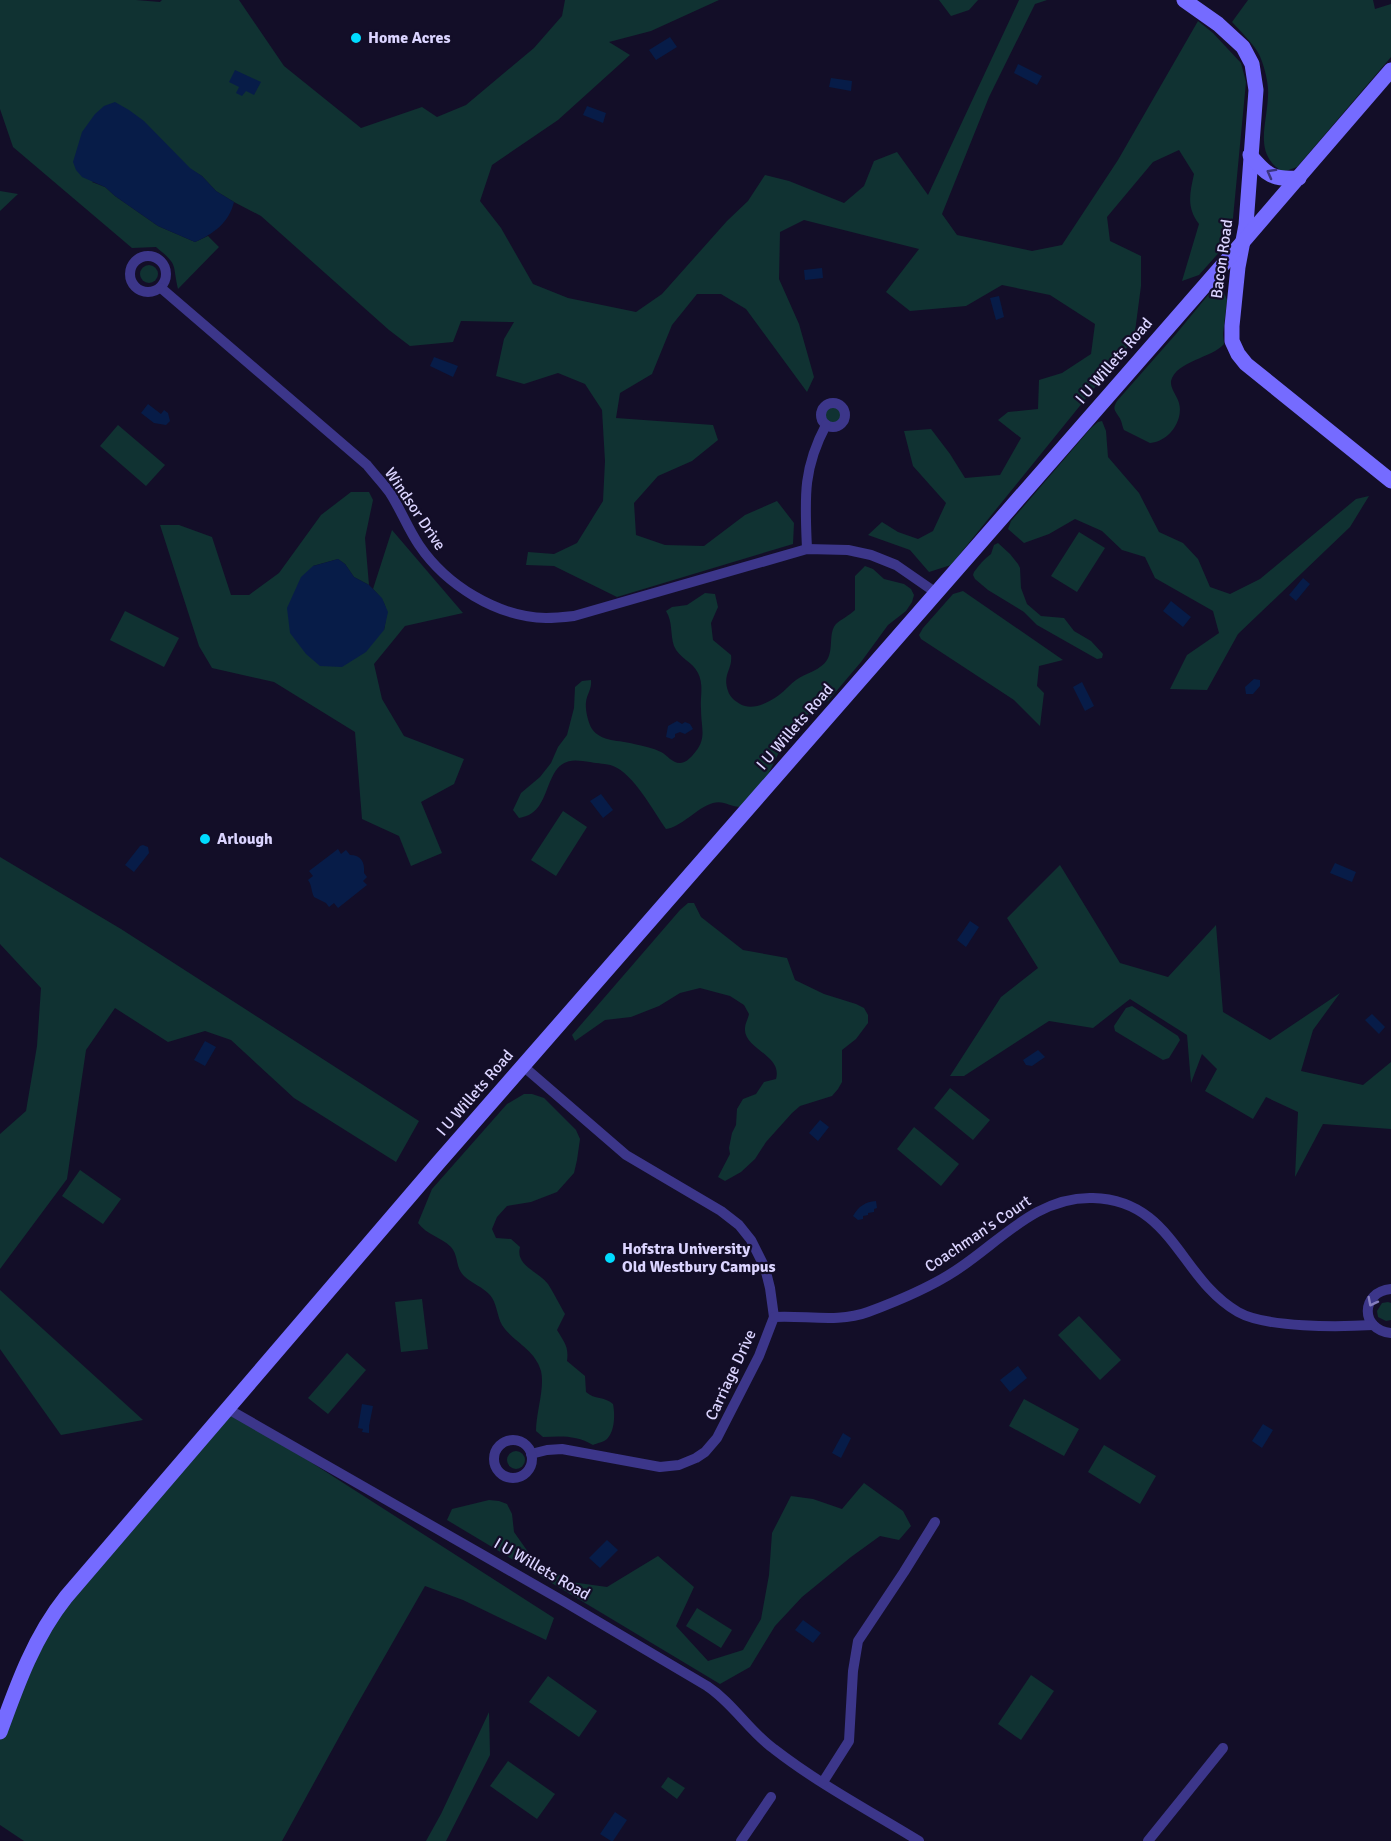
<svg xmlns="http://www.w3.org/2000/svg" width="1391" height="1841" font-family="Signika,sans-serif">
<style>
.green{fill:#103232}
.water{fill:#071c48}
.lines{fill:none;stroke-linecap:round;stroke-linejoin:round}
.street{stroke:#3c368a;stroke-width:10}
.secondary{stroke:#756bff;stroke-width:15}
.oneway{stroke:#3a337e}
.oneway2{stroke:#847dbf}
.poi-dot{fill:#00dcff;stroke:#130e28;stroke-width:2}
.labels{text-anchor:middle;dominant-baseline:central;stroke-width:4.5;stroke-linejoin:round;paint-order:stroke}
.poi-label{font-size:16px;font-weight:bold;fill:#dbd4ff;stroke:#130e28;text-anchor:start}
.street-label{font-size:16px;fill:#dbd4ff;stroke:#130e28}
</style>
<rect width="100%" height="100%" fill="#130e28"/>
<g class="green">
<path d="M0 0H136L160 2 162 0H239L284 66 361 128 422 107 437 117 466 105 534 48 562 16 565 0H719L651 31 609 42 630 55 558 120 492 165 480 201 501 228 533 284 568 298 636 312 662 294 727 221 748 201 765 175 789 181 844 203 864 186 874 161 897 152 928 195 1019 0H1047L1035 4 989 97 942 214 957 235 1032 251 1062 245 1118 160 1198 21 1213 33 1241 63 1246 82 1231 239 1199 275 1182 281 1199 224C1186 207 1190 193 1194 174L1179 150 1153 162 1107 217 1110 241 1141 256V286L1134 339 951 565 929 572 910 550 868 535 882 522 898 532 918 539 933 531 946 503 913 466 904 431 931 429 950 454 965 478 1000 475 1021 438 998 420 1008 412 1038 409 1039 380 1062 373 1091 354 1095 324 1050 295 1002 285 966 306 910 311 886 292 919 249 804 220 780 232 779 279 799 324 814 377 807 392 746 309 721 294H697L672 325 652 374 620 393 616 418 713 425 718 440 692 461 658 476 634 503 636 535 665 545 704 546 745 515 777 501 794 523 793 544 617 597 554 566 526 565 528 552 554 554 577 543 603 501 605 461 602 410 585 384 558 373 524 384 496 376 504 339 514 322 461 321 453 342 410 346 389 330 261 216 234 202 216 191 202 176 190 169 156 135 92 182 105 187 115 196 158 226 195 242 208 236 219 247 178 289C172 263 179 266 156 247L132 248 13 147 0 109Z"/>
<path d="M939 0H978L969 10 951 16Z"/>
<path d="M1248 0H1373L1375 9 1391 4V57L1297 167 1283 172C1253 154 1267 125 1268 96 1269 85 1265 69 1261 59 1258 48 1240 31 1232 22Z"/>
<path d="M0 191 18 194 0 211Z"/>
<circle cx="149" cy="274" r="9"/>
<path d="M1218 287 1223 290 1227 300 1223 334 1224 344C1212 358 1176 361 1171 381 1170 388 1177 396 1179 403 1184 421 1168 442 1150 443L1124 430C1122 426 1122 421 1119 417 1115 410 1112 409 1117 401L1176 334 1209 294Z"/>
<circle cx="834" cy="415" r="9"/>
<path d="M1102 421 1106 431 1108 457 1139 493 1159 532 1183 543 1198 559 1210 587 1230 594 1260 579 1356 499 1369 496 1350 527 1238 634 1207 690 1170 689 1187 655 1219 633 1213 611 1155 578 1145 557 1122 550 1102 531 1075 519 1049 534 1024 543 1008 529 1011 521 1091 428 1098 422Z"/>
<path d="M118 425 165 465 146 486 100 446Z"/>
<path d="M351 492H369L373 500 365 538 369 585 354 577 345 564 338 559 313 566 384 630C388 610 388 604 373 589L392 530 463 613 405 626 374 664 382 699 404 736 464 759 454 784 421 802 442 853 411 866 399 836 362 819 355 732 274 682 212 668 199 646 160 525H179L212 537 231 595H249L279 573 321 515Z"/>
<path d="M1079 532 1105 548 1077 592 1051 576Z"/>
<path d="M998 543 1010 554 1018 564 1020 568 1021 588 1027 604 1041 616 1064 618 1074 631 1091 641 1103 654 1102 658 1097 659 1037 625 1024 612 988 590 975 579 973 575 974 572C979 565 984 559 991 554L994 545Z"/>
<path d="M865 566 873 569 884 579 904 584 911 589 914 595 912 602 906 611 888 625 861 662 828 701 813 709 803 720 781 748 767 777 741 807C730 807 724 800 713 803 698 807 680 828 666 829 654 812 633 773 613 766 606 763 598 764 590 762 577 760 566 758 557 769 547 782 545 805 532 813 528 816 523 817 519 818L513 810 521 793 540 777 551 763 558 747 567 735 574 708 575 687 582 681 591 680C592 689 587 694 586 702 585 709 588 723 592 729 601 742 620 740 634 744 643 746 653 748 661 752 667 755 672 763 680 763 685 763 689 759 692 756 708 739 701 730 701 709 700 696 704 685 698 673 693 662 679 658 674 646 670 634 673 622 666 611L672 607 687 605 705 593 715 594 718 607 711 623 713 640 731 655C733 669 722 674 728 691 730 697 735 701 740 704 752 711 768 703 779 695 785 691 790 684 796 680 806 673 821 670 827 660 834 649 828 633 836 624 840 620 850 615 855 610V576Z"/>
<path d="M963 591 1063 660 1039 666 1037 686 1044 693 1040 726 1014 700 921 639 919 635 923 628 953 594Z"/>
<path d="M125 611 179 638 164 667 110 640Z"/>
<path d="M563 811 587 827 556 876 531 860Z"/>
<path d="M0 857 121 929 419 1121 396 1162 294 1098 231 1040 205 1031 168 1042 115 1008 86 1050 67 1179 0 1269V1134L26 1111 37 1046 41 988 0 944Z"/>
<path d="M1060 865 1120 963 1168 977 1216 925 1223 1012 1270 1040 1340 993 1313 1030 1301 1071 1363 1085 1391 1062V1129L1323 1124 1295 1177 1298 1112 1266 1097 1253 1119 1205 1091 1217 1069 1202 1054 1191 1083 1187 1035 1130 999 1093 1028 1049 1021 964 1076H950L1001 997 1038 968 1007 918Z"/>
<path d="M688 903H694L701 917 743 950 787 958 795 980 824 994 856 1004 864 1008 868 1015V1023L856 1039 842 1050V1082L838 1089 832 1096 800 1106 792 1113 766 1142 755 1159 741 1172 725 1181 718 1177 730 1154 729 1148 732 1133 736 1125 737 1109 743 1099 756 1094 764 1082 776 1079C783 1055 743 1049 745 1028 745 1024 748 1019 749 1014L744 1005 730 996 700 988 680 993 659 1006 631 1017 605 1020 575 1041 572 1035 680 910Z"/>
<path d="M1132 1006 1178 1036 1180 1040 1169 1058 1163 1060 1115 1031 1114 1026 1126 1008Z"/>
<path d="M950 1088 990 1120 973 1140 934 1108Z"/>
<path d="M524 1094H532L544 1098 576 1130 580 1139 577 1160 574 1173 557 1192 531 1202 507 1206 497 1217 492 1229 496 1238 511 1239 520 1247C515 1266 538 1271 548 1284 552 1290 561 1307 565 1314L557 1330C564 1342 569 1346 567 1361L585 1376 586 1392C595 1400 604 1396 613 1404 615 1414 615 1431 607 1439 604 1442 597 1443 593 1445 577 1435 561 1436 543 1437L536 1431C536 1412 545 1388 541 1371 535 1349 513 1342 502 1325 497 1316 497 1303 490 1295 483 1287 471 1283 464 1276 455 1267 459 1256 451 1247 441 1237 427 1235 418 1223L432 1189 507 1104Z"/>
<path d="M914 1127 959 1164 941 1186 897 1149Z"/>
<path d="M80 1170 121 1199 103 1224 62 1196Z"/>
<path d="M0 1290 143 1420 61 1435 0 1349Z"/>
<path d="M422 1299 428 1349 401 1352 395 1302Z"/>
<path d="M1388 1302 1391 1303V1320L1386 1321 1378 1317 1377 1311 1382 1303Z"/>
<path d="M1079 1316 1121 1360 1100 1380 1058 1335Z"/>
<path d="M347 1353 366 1370 328 1414 308 1398Z"/>
<path d="M1024 1399 1079 1429 1064 1456 1009 1426Z"/>
<path d="M228 1409 554 1618 546 1640 463 1600 425 1586 354 1710 282 1841H24L0 1825V1732L33 1648Z"/>
<path d="M1104 1445 1156 1476 1140 1504 1088 1472Z"/>
<circle cx="516" cy="1460" r="9"/>
<path d="M864 1483 903 1511 911 1526 899 1540 880 1536 851 1557 802 1597 775 1626 750 1667 720 1684 447 1520 452 1509 489 1500 499 1501 507 1504 512 1514 514 1532 533 1559 571 1582 607 1587 658 1556 694 1587 676 1626 708 1661 743 1650 761 1619 769 1575 772 1533 791 1496 813 1499 842 1509Z"/>
<path d="M697 1608 732 1630 721 1648 686 1626Z"/>
<path d="M1031 1675 1054 1691 1021 1740 998 1724Z"/>
<path d="M548 1676 597 1711 579 1737 529 1702Z"/>
<path d="M489 1712 490 1755 446 1841H426L441 1814Z"/>
<path d="M508 1761 555 1794 537 1819 490 1786Z"/>
<path d="M668 1777 685 1788 677 1799 661 1787Z"/>
</g>
<g class="water">
<path d="M670 37 677 47 656 60 649 50Z"/>
<path d="M1018 64 1042 76 1037 85 1014 73Z"/>
<path d="M235 70 261 82 254 95 246 91 242 96 236 93 239 87 229 82Z"/>
<path d="M831 78 852 81 851 91 829 87Z"/>
<path d="M115 102 129 110 144 121 190 168 202 176 216 191 234 202C229 223 213 234 195 242L158 226 115 196 105 187 82 177 76 170 73 162 82 132 95 114 104 106Z"/>
<path d="M587 106 606 113 603 123 583 115Z"/>
<path d="M822 268 823 278 805 280 804 270Z"/>
<path d="M999 296 1004 317 996 320 990 298Z"/>
<path d="M434 357 458 366 453 377 430 366Z"/>
<path d="M148 404 161 414 164 410 168 413 170 421 166 425 154 423 141 413Z"/>
<path d="M338 559 345 564 354 577 369 585 382 598 388 612 384 630 366 652 342 667 320 666 306 654 290 633 287 608 301 577 313 566Z"/>
<path d="M1303 578 1310 584 1296 601 1289 595Z"/>
<path d="M1171 601 1191 617 1183 627 1163 611Z"/>
<path d="M1254 679 1260 680V686L1253 694H1246L1245 687Z"/>
<path d="M1082 682 1094 706 1085 711 1073 687Z"/>
<path d="M677 721 682 724 685 722 690 724 693 729 685 734 680 732 675 734V737L672 739 666 737 668 726Z"/>
<path d="M601 794 613 810 603 818 590 801Z"/>
<path d="M143 845 148 847 149 853 134 872 125 865 140 846Z"/>
<path d="M338 849 341 854 346 850 350 855C361 855 365 862 364 873L367 877 363 881 367 885 338 908 334 903 329 907 326 903 314 897C311 891 312 885 308 880L313 876 309 871Z"/>
<path d="M1335 863 1356 872 1352 882 1330 873Z"/>
<path d="M970 921 979 927 966 947 957 940Z"/>
<path d="M1372 1014 1385 1027 1379 1034 1365 1020Z"/>
<path d="M205 1041 216 1047 205 1066 194 1060Z"/>
<path d="M1038 1050 1045 1057 1032 1066 1026 1065 1023 1060Z"/>
<path d="M820 1120 829 1127 818 1141 809 1133Z"/>
<path d="M876 1201 877 1208 874 1209V1212L868 1213V1215L863 1216V1219L858 1220 853 1216C859 1206 865 1202 876 1201Z"/>
<path d="M1018 1366 1027 1378 1010 1392 1000 1380Z"/>
<path d="M362 1404 373 1406 369 1426V1433L362 1432 363 1429 358 1428Z"/>
<path d="M1263 1424 1273 1430 1262 1448 1252 1441Z"/>
<path d="M843 1433 851 1438 841 1458 832 1453Z"/>
<path d="M607 1540 618 1550 600 1568 589 1558Z"/>
<path d="M803 1620 821 1633 813 1643 795 1630Z"/>
<path d="M615 1812 627 1820 613 1841H611L600 1834Z"/>
</g>
<g class="lines">
<g class="street">
<circle cx="148" cy="274" r="18"/>
<path d="M161 288 367 465C374 474 383 483 390 493 401 510 408 529 419 545 446 585 497 617 546 618 555 618 565 617 574 616L807 549 848 550 871 555 896 565 935 592"/>
<circle cx="833" cy="415" r="12"/>
<path d="M807 549C805 500 802 470 826 425"/>
<path d="M523 1066 626 1155 721 1211 739 1225 751 1240 765 1268 770 1288 774 1317 759 1356 717 1438 705 1452 696 1458 679 1465 660 1467 562 1449 547 1450 531 1454"/>
<path d="M1391 1289C1360 1292 1360 1330 1391 1333"/>
<path d="M774 1317C804 1315 839 1323 868 1312 895 1302 932 1286 955 1271 999 1243 1036 1196 1093 1198 1173 1200 1180 1279 1238 1312 1266 1328 1339 1327 1373 1325"/>
<path d="M228 1409 563 1601 707 1686C733 1703 749 1731 774 1749 819 1784 870 1811 919 1841"/>
<circle cx="513" cy="1459" r="19"/>
<path d="M823 1782 849 1741 853 1671 858 1641 904 1572 935 1522"/>
<path d="M741 1841 771 1797"/>
<path d="M1148 1841 1223 1748"/>
</g>
<g class="secondary">
<path d="M1184 0 1218 24 1243 47 1252 64 1256 90 1246 225 1238 267 1232 326V341L1238 354 1246 364 1391 481"/>
<path d="M1250 155C1267 175 1272 180 1299 178"/>
<path d="M0 1732C17 1685 34 1637 66 1597L439 1162 1241 244 1391 70"/>
</g>
</g>
<defs><path id="oneway-chevron" d="M-2-3.5L2.5 0L-2 3.5" fill="none" stroke-width="1.6" stroke-linecap="round" stroke-linejoin="round" transform="scale(1.5)"/></defs>
<use class="oneway" href="#oneway-chevron" transform="translate(1271 173) rotate(-151)"/>
<use class="oneway2" href="#oneway-chevron" transform="translate(1372 1302) rotate(117)"/>
<g class="poi-dot">
<circle cx="356" cy="38" r="6"/>
<circle cx="205" cy="839" r="6"/>
<circle cx="610" cy="1258" r="6"/>
</g>
<g class="labels">
<g class="poi-label">
<text x="368" y="38">Home Acres</text>
<text x="217" y="839">Arlough</text>
<text x="622" y="1249">Hofstra University<tspan x="622" dy="18">Old Westbury Campus</tspan></text>
</g>
<g class="street-label">
<text transform="translate(1222 259) rotate(-82)">Bacon Road</text>
<text transform="translate(1114 361) rotate(-49)">I U Willets Road</text>
<text transform="translate(415 509) rotate(56)">Windsor Drive</text>
<text transform="translate(795 727) rotate(-49)">I U Willets Road</text>
<text transform="translate(475 1093) rotate(-49)">I U Willets Road</text>
<text transform="translate(978 1234) rotate(-34)">Coachman's Court</text>
<text transform="translate(731 1375) rotate(-65)">Carriage Drive</text>
<text transform="translate(542 1569) rotate(30)">I U Willets Road</text>
</g>
</g>
</svg>
